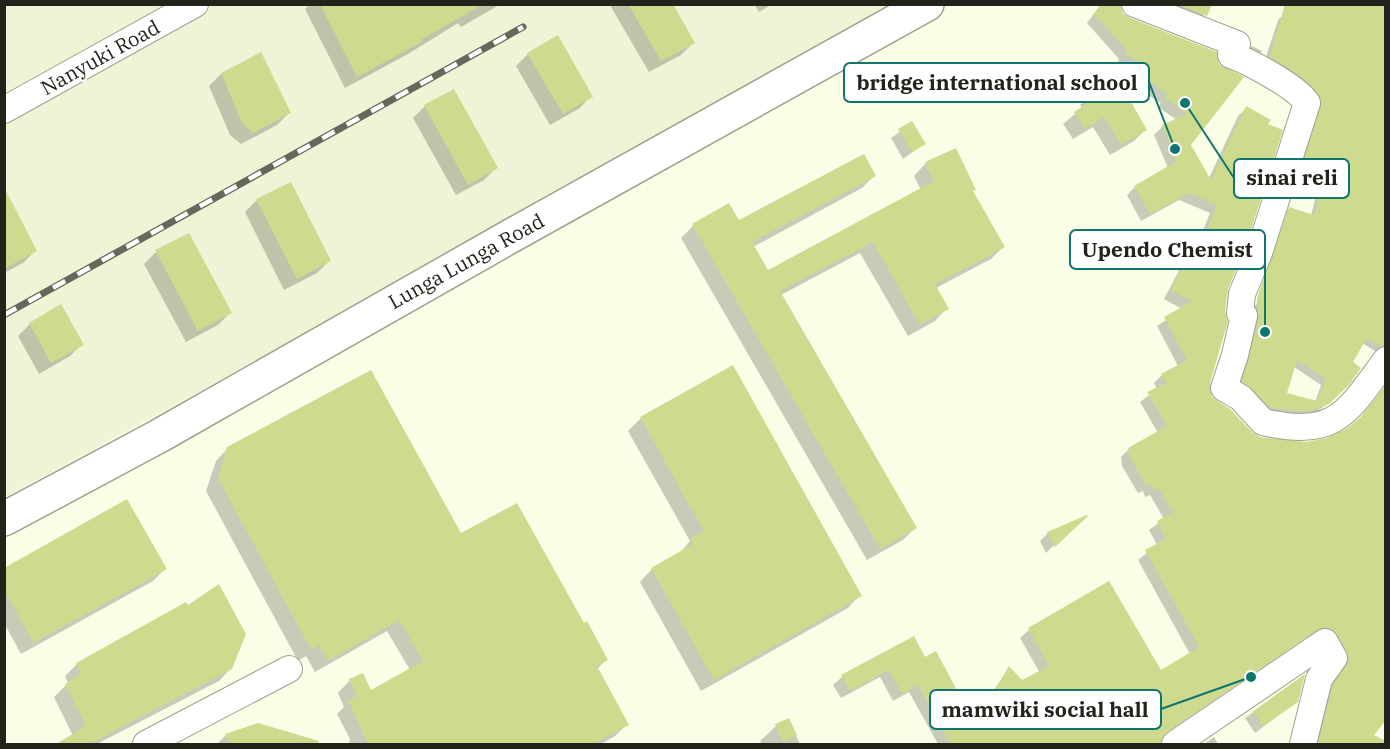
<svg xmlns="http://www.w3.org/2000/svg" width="1390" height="749" font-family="'IBM Plex Serif',serif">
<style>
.built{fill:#eef4d5}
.shadow{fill:#0003;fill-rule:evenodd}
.building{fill:#ceda8d;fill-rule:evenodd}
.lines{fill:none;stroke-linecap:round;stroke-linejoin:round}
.minor-casing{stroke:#9ea28d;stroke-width:28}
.major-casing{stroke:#9ea28d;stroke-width:36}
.minor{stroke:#fff;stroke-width:26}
.major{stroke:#fff;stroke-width:33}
.rail-casing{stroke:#66685b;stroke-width:7}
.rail{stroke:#fff;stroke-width:4.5;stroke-dasharray:14;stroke-linecap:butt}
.labels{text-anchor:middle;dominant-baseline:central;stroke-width:4.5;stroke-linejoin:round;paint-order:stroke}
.street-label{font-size:20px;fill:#22241b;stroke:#fff}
.leader{fill:none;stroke:#0f766e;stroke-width:2}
.callout-dot{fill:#0f766e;stroke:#fff;stroke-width:2}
.callout{fill:#fff;stroke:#0f766e;stroke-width:2}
.callout-label{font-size:21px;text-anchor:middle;font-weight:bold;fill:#22241b}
</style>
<rect width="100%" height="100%" fill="#fafee7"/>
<path class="built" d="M5 5H911L5 497Z"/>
<g class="shadow">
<path d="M310 4H501L461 27 458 23 408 54 345 88 305 9Z"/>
<path d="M614 4H671L693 43 681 55 649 72 611 7Z"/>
<path d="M754 4H772L759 12Z"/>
<path d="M1101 4H1119L1122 14 1129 19 1215 53 1190 145 1209 178 1238 116 1247 108 1269 120 1227 288 1208 383 1210 398 1259 438 1307 443 1330 439 1356 423 1386 385V707L1372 736 1378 739 1375 744H1312L1325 695 1341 669 1323 636 1307 637 1160 737V744H938L909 692 893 701 880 677 841 698 833 685 842 677 914 638 925 659 965 709 989 697 1009 668 1022 682 1040 673 1020 638 1029 630 1109 583 1160 672 1190 654 1138 560 1157 545 1149 530 1164 519 1150 495 1145 497 1143 491 1138 493 1122 466 1121 457 1129 449 1158 433 1140 402 1157 389 1154 383 1162 375 1178 366 1157 326 1182 309 1164 299 1184 261 1193 252 1224 266 1231 248 1201 235 1210 213 1179 200 1141 221 1127 195 1135 187 1168 168 1154 135 1163 126 1177 120 1158 107 1161 103 1145 93 1130 75 1133 71 1118 61 1119 59 1087 23Z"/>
<path d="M1166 4H1210L1202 19Z"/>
<path d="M1386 4V352L1375 351 1362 343 1331 402 1312 414 1265 413 1237 387 1252 304 1284 214 1290 209 1311 215 1319 184 1296 176 1317 106 1265 60 1278 20 1283 15ZM1286 213H1289L1256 305 1253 304ZM1294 367 1321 385 1315 402 1285 395Z"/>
<path d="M1252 46 1262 51 1254 60 1244 54Z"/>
<path d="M528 54 591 96 580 108 550 125 516 66Z"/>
<path d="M221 74 289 113 277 125 241 144 230 135 209 86Z"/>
<path d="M1091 94 1145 130 1134 141 1110 155 1093 127 1073 139 1063 124 1082 108 1080 105Z"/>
<path d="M425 106 496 168 484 180 456 195 413 118Z"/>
<path d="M912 123 924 144 903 159 891 138Z"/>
<path d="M926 163 972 191 1003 247 991 259 936 288 947 308 935 321 908 336 860 253 781 295 915 528 903 540 867 560 681 238 693 226 738 222 874 176 862 188 753 247 767 272 921 190 914 176Z"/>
<path d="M4 191 35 251 23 263 4 273Z"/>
<path d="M257 200 329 261 317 273 284 290 245 212Z"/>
<path d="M156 252 230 313 218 325 186 342 144 264Z"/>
<path d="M30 324 82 344 70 356 39 374 18 336Z"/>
<path d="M641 418 860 595 848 608 701 691 640 582 652 569 679 554 690 541 628 431Z"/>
<path d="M228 448 461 535 583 625 606 660 597 669 627 724 615 736 601 744H349L350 739 337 714 344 707 338 693 350 680 370 692 410 670 387 631 315 672 306 656 298 661 206 491 216 461Z"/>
<path d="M1081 520 1046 553 1040 541 1048 533Z"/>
<path d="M165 569 153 581 21 654 4 623V570Z"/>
<path d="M77 664 231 668 219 681 97 744H58L73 736 54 697 68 683 65 676Z"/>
<path d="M1303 677 1296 702 1255 733 1245 718Z"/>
<path d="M788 720 800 744H762L760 741 776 726Z"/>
<path d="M259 724 310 740 312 744H217L226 735 238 730Z"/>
<path d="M1214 737 1218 744H1204Z"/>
</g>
<g class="building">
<path d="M320 4H483L421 40 422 42 357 77Z"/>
<path d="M628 4H673L695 43 661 61Z"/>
<path d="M1101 4H1120L1123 13 1130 18 1217 52 1219 64 1244 77 1191 145 1211 180 1246 106 1271 120 1268 124 1283 130 1245 248 1228 289 1225 311 1228 321 1210 383 1212 397 1231 410 1252 432 1260 437 1307 442 1326 438 1346 429 1360 418 1386 386V720L1374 735 1386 741V744H1318L1333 685 1349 659 1338 635 1325 627 1317 630 1167 732 1160 744H950L918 685 902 694 889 670 850 691 841 675 914 636 925 657 936 651 966 707 993 693 1009 666 1022 680 1049 666 1028 628 1109 581 1161 670 1199 647 1145 550 1166 539 1157 521 1173 512 1158 488 1154 490 1151 484 1146 486 1130 457 1128 448 1167 426 1147 392 1166 383 1161 374 1187 360 1164 317 1192 301 1171 290 1192 250 1229 266 1238 239 1208 227 1217 205 1189 193 1150 214 1134 186 1177 161 1162 125 1187 114 1165 98 1168 94 1153 84 1137 66 1141 63 1125 53 1127 50 1094 14Z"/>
<path d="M1177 4H1212L1207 16Z"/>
<path d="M1285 4H1386V345L1381 346 1367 338 1353 362 1361 368 1349 385 1329 404 1306 412 1271 408 1242 381 1259 319 1257 298 1289 207 1314 215 1324 178 1301 171 1322 100 1303 78 1270 57ZM1297 360 1326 379 1317 401 1287 393Z"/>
<path d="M558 35 593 97 563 114 527 53Z"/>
<path d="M261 52 291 113 253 133 242 123 221 73Z"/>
<path d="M1117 77 1147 130 1121 145 1104 117 1085 129 1074 112 1094 99 1090 92Z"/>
<path d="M454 89 498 168 468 185 424 105Z"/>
<path d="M912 121 926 144 912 152 898 129Z"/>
<path d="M956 148 976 190 973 191 1005 247 935 284 949 309 920 325 873 242 780 291 917 528 880 549 692 224 729 203 739 220 864 154 876 176 752 242 768 270 934 181 925 162Z"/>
<path d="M291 182 331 261 297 279 256 199Z"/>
<path d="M4 187 37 251 4 269Z"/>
<path d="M189 233 232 313 198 331 155 250Z"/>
<path d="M61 304 84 345 51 363 29 323Z"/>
<path d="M733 365 862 596 714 680 651 568 693 544 690 538 704 531 640 417Z"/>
<path d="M371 370 461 533 517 503 584 623 587 621 608 660 597 666 629 725 593 744H368L348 700 357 696 349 679 363 673 371 690 423 661 399 620 328 661 319 645 311 650 218 478 227 447Z"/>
<path d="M127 499 167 569 33 643 4 589V568Z"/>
<path d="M1087 515 1088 516 1055 547 1047 532Z"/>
<path d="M219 584 246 634 232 669 89 744H56L86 726 65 684 81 674 76 663 186 602 188 605Z"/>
<path d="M1305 674 1298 702 1263 726 1253 711 1238 722Z"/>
<path d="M789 718 797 735 783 742 775 724Z"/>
<path d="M258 723 319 741 318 744H229L225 734Z"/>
</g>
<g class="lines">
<defs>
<g id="minor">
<path d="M1135 4 1237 44 1231 55C1250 62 1297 87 1307 103L1259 253 1242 294 1240 313 1244 316 1235 355 1224 388 1241 398 1263 422C1336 438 1346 414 1386 360"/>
<path d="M4 110 195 4"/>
<path d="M146 744 289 669"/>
<path d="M1175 744 1325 642 1334 658 1319 679 1303 744"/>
</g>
<path id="major" d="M4 519 159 436 509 237 927 4"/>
</defs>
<use href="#minor" class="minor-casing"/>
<use href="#major" class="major-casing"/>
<use href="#minor" class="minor"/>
<use href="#major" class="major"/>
<defs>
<path id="rail" d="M4 315 523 27"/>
</defs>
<use href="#rail" class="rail-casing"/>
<use href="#rail" class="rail"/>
</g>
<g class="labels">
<g class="street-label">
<text transform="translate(100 57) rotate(-29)">Nanyuki Road</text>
<text transform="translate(466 261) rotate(-29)">Lunga Lunga Road</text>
</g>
</g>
<path class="leader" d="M1175 149L1149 82M1185 103L1234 178M1265 332L1265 250M1251 677L1161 709"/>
<g class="callout-dot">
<circle cx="1175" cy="149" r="6"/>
<circle cx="1185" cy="103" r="6"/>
<circle cx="1265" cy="332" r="6"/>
<circle cx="1251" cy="677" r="6"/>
</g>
<g class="callout">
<rect x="844" y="63" width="305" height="39" rx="6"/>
<rect x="1234" y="159" width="115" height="39" rx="6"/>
<rect x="1070" y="230" width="195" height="39" rx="6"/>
<rect x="930" y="690" width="231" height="39" rx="6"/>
</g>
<g class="callout-label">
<text x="997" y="90">bridge international school</text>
<text x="1292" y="185">sinai reli</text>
<text x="1167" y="257">Upendo Chemist</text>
<text x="1045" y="717">mamwiki social hall</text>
</g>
<rect width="1390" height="749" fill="none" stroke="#22241b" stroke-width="12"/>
</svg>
